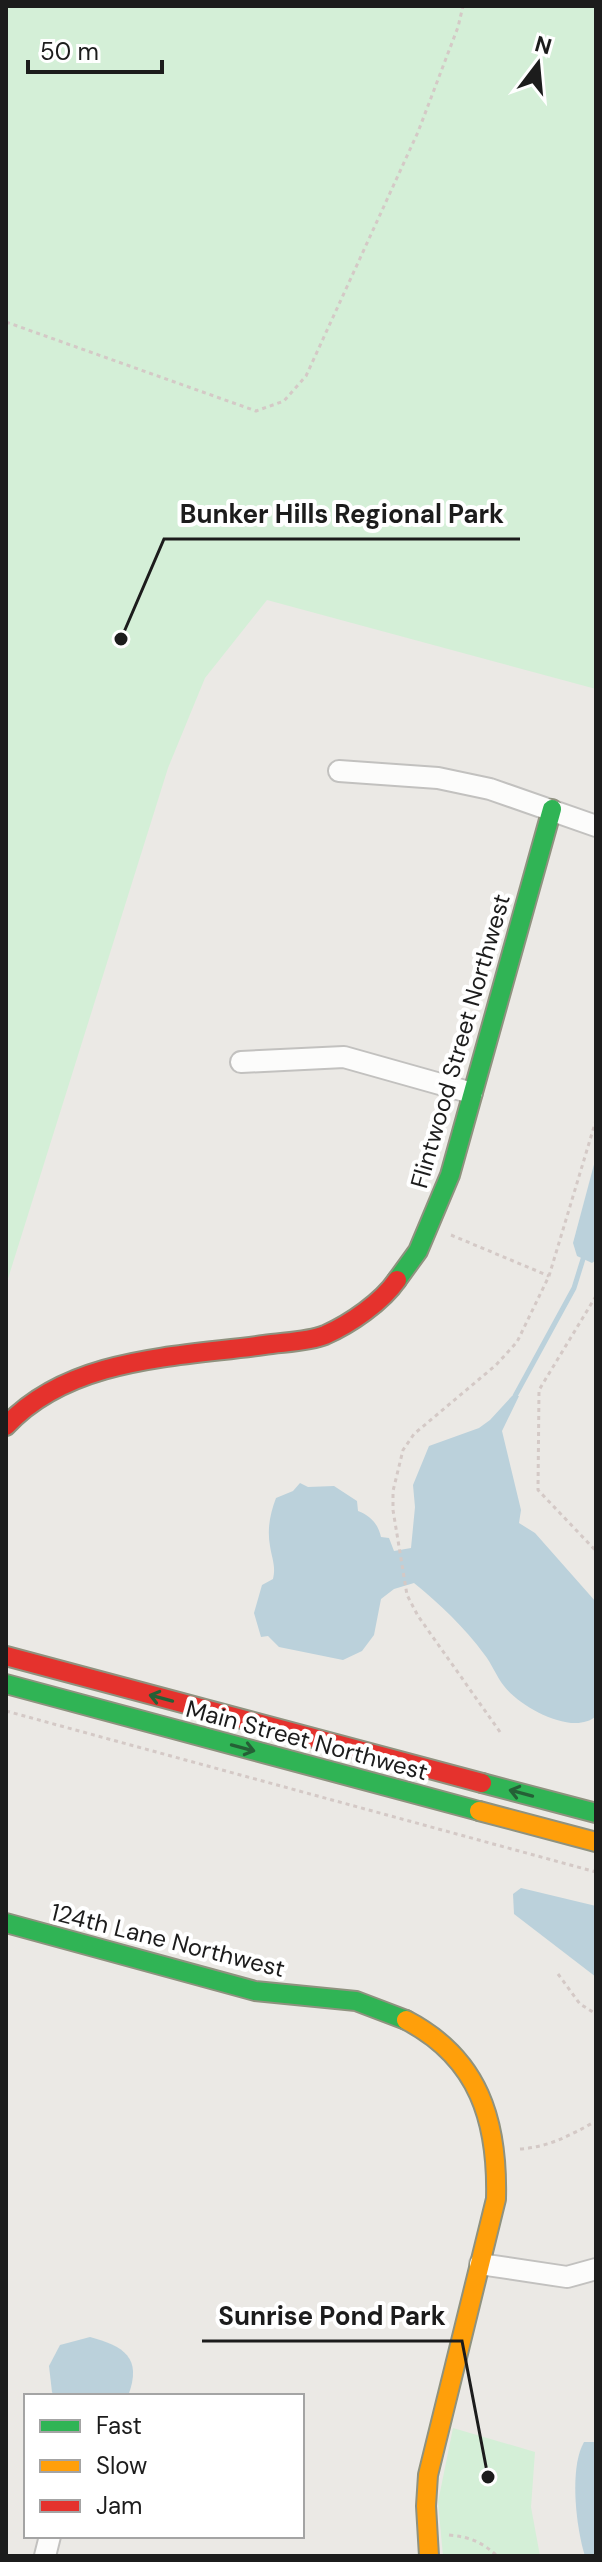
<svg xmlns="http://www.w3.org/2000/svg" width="602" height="2562" font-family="'DM Sans',sans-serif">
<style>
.park{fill:#d4efd7}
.water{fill:#bbd1db}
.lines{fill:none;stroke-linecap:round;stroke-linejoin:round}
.stream{stroke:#bbd1db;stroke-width:5}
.street-casing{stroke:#c2c1bf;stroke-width:24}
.fast-casing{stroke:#8f927f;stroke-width:22}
.slow-casing{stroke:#8f927f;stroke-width:22}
.jam-casing{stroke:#8f927f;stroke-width:22}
.path{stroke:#d4c9c6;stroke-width:3;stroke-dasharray:4 4;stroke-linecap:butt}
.street{stroke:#fcfcfb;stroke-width:20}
.fast{stroke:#30b455;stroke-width:18}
.slow{stroke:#ff9f0a;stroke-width:18}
.jam{stroke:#e5322d;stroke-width:18}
.oneway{stroke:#256036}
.labels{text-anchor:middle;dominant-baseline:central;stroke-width:8;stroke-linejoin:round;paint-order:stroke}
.street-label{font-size:24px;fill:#1c1c1c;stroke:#fff}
.leader{fill:none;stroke:#1c1c1c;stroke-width:3}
.callout-dot{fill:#1c1c1c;stroke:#fff;stroke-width:3}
.callout-label{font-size:26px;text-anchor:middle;font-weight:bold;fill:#1c1c1c;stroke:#fff;stroke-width:8;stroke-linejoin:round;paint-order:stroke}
</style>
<rect width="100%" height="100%" fill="#ebe9e5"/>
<g class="park">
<path d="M6 6H596V689L267 600 205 678 168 768 6 1285Z"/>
<path d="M453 2428 535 2452 531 2507 540 2556H443L438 2502Z"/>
</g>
<g class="water">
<path d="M596 1157V1260L592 1263 577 1256 573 1243Z"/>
<path d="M512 1396H519L502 1431 521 1510 519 1523 535 1533 596 1602V1716C573 1737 519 1706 504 1686 496 1676 492 1664 484 1654 465 1628 439 1603 414 1583L394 1589 381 1599 374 1635 362 1651 343 1660 279 1647 268 1636 261 1637 254 1613 262 1585 273 1579C276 1566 272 1559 270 1546 267 1529 270 1514 276 1498L293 1491 300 1483 308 1487 334 1486 357 1501 358 1511C371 1516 378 1524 381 1537L389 1538 394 1551 411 1548 415 1507 413 1485 429 1446 479 1428 490 1420Z"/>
<path d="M521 1888 596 1906V1977L514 1914 513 1894Z"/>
<path d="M90 2337C123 2346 143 2357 128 2396H54L52 2392 49 2366 60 2345Z"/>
<path d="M584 2442H596V2556H585C576 2528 569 2468 584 2442Z"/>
</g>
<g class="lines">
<path class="stream" d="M515 1396 574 1288 583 1259"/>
<defs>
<g id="street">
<path d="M339 771 438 778 490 789 596 826"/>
<path d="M241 1062 344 1057 472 1093"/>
<path d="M480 2264 567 2277 596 2269"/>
<path d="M45 2556 50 2536"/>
</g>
<g id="fast">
<path d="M397 1280 418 1251 450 1175 552 809"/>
<path d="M6 1684 479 1811"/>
<path d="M482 1783 596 1813"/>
<path d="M6 1923 255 1991 356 2001 406 2020"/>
</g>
<g id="slow">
<path d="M479 1811 596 1842"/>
<path d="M406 2020C479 2058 498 2121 496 2199L428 2475 426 2506 429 2556"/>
</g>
<g id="jam">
<path d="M6 1426C70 1357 177 1357 264 1345 283 1342 308 1342 325 1335 350 1324 382 1302 397 1280"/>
<path d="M6 1656 482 1783"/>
</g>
</defs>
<use href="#street" class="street-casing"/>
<use href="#fast" class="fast-casing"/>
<use href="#slow" class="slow-casing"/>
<use href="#jam" class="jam-casing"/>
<g class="path">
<path d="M6 322 256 411 284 401 306 376 418 132 458 27 463 6"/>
<path d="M451 1235 549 1276"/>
<path d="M596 1296 539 1390 538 1490 596 1551"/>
<path d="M6 1711 596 1872"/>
<path d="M500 1732 418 1616 407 1595 393 1510V1491L403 1450 414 1434 496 1365 517 1342 549 1276 596 1120"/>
<path d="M558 1974 580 2004 596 2014"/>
<path d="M520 2149C549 2147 571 2135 596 2121"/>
<path d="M449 2535C470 2537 482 2542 497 2556"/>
</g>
<use href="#street" class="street"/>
<use href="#fast" class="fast"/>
<use href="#slow" class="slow"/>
<use href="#jam" class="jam"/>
</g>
<defs><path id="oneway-shaft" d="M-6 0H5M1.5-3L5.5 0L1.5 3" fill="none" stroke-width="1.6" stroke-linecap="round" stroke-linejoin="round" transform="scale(2)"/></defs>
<g class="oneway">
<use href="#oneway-shaft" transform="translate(161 1698) rotate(-165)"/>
<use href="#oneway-shaft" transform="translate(243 1748) rotate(15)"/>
<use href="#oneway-shaft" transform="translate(521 1793) rotate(-165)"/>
</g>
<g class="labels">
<g class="street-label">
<text transform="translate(460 1041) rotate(-74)">Flintwood Street Northwest</text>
<text transform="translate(307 1740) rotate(15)">Main Street Northwest</text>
<text transform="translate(168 1940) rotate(14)">124th Lane Northwest</text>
</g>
</g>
<path class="leader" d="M121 639L164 539H520M488 2477L462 2341H202"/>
<g class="callout-dot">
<circle cx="121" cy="639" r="8"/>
<circle cx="488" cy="2477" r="8"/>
</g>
<g class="callout-label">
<text x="342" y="523">Bunker Hills Regional Park</text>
<text x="332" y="2325">Sunrise Pond Park</text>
</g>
<rect width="602" height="2562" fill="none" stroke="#1c1c1c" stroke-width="16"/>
<rect x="24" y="2394" width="280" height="144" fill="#ffffff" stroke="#a4a4a4" stroke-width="2"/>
<rect x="40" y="2420" width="40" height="12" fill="#30b455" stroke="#a4a4a4" stroke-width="2"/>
<text x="96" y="2434" font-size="24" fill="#1c1c1c">Fast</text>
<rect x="40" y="2460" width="40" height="12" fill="#ff9f0a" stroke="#a4a4a4" stroke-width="2"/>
<text x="96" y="2474" font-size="24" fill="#1c1c1c">Slow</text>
<rect x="40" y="2500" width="40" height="12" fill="#e5322d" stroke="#a4a4a4" stroke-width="2"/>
<text x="96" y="2514" font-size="24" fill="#1c1c1c">Jam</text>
<g transform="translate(538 64) rotate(16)" stroke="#ffffff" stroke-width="6" paint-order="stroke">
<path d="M0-6L14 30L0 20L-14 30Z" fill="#1c1c1c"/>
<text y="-12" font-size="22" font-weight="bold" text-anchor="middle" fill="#1c1c1c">N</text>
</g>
<path d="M28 60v12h134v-12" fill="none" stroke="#1c1c1c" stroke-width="4"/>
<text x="40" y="60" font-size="24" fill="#1c1c1c" stroke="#ffffff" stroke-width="6" paint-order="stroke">50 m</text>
</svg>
